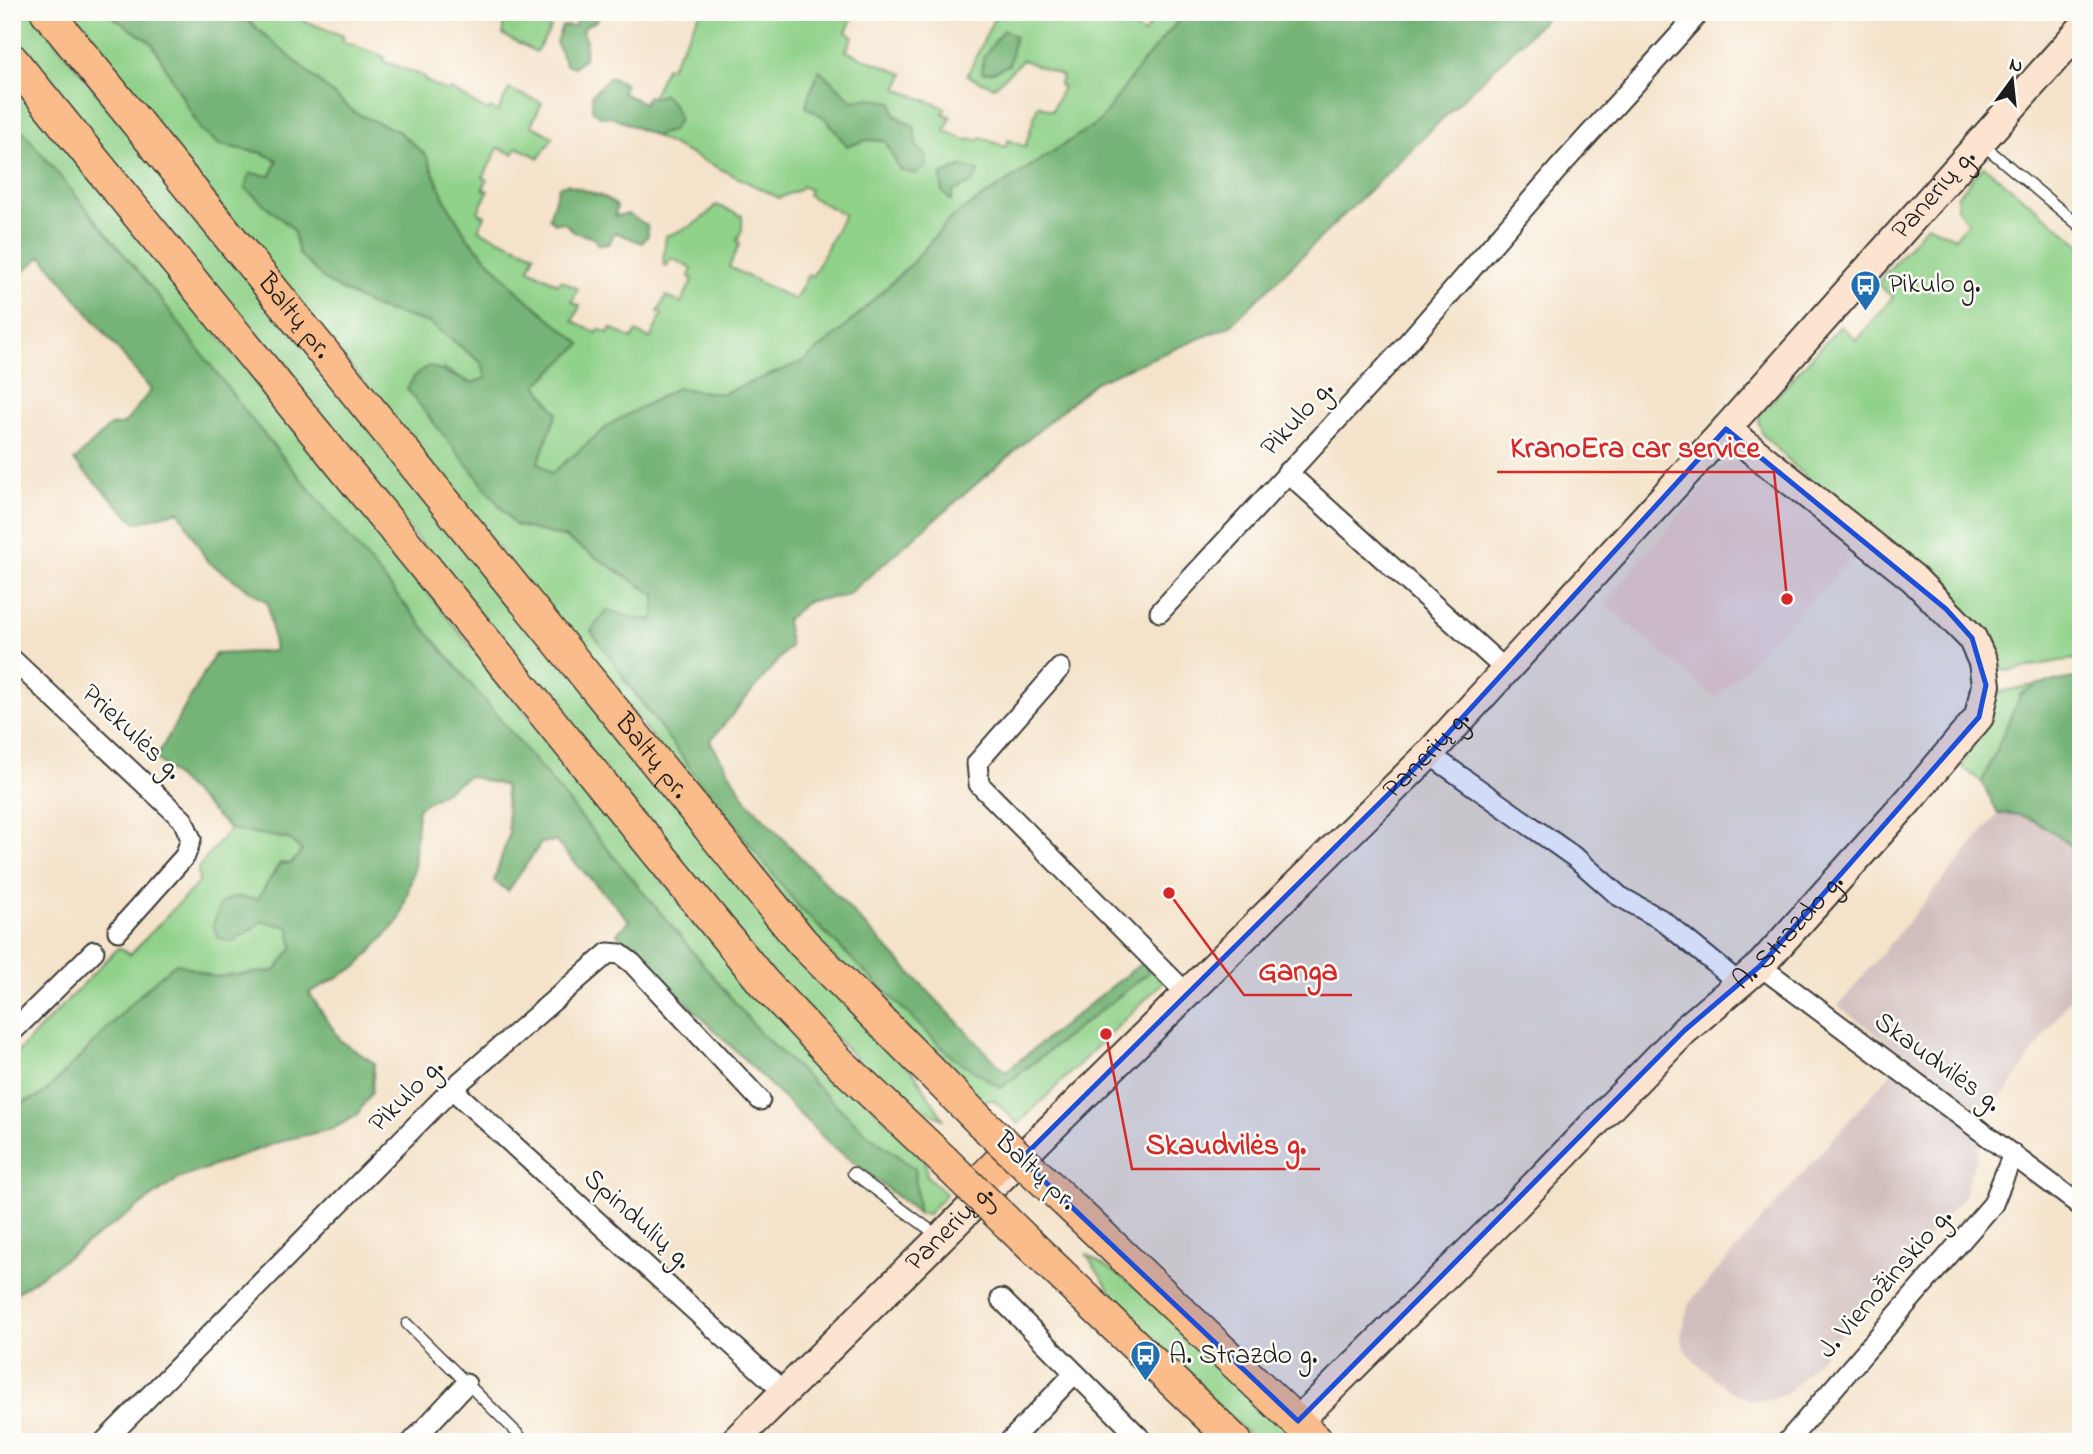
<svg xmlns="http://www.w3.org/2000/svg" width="2093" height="1454" font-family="'Indie Flower',sans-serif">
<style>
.built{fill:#f5d2c2}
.industrial{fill:#d1bfbd}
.green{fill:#91d28a;stroke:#567753;stroke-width:2;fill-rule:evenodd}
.forest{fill:#74b476;stroke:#486849;stroke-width:2}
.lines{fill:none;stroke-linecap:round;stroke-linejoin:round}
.lane-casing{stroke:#3c3a36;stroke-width:13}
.street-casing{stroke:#3c3a36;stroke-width:23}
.secondary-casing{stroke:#3c3a36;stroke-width:32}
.primary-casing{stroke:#3c3a36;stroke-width:35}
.lane{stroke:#fff;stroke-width:10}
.street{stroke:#fff;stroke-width:19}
.secondary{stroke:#fde4d0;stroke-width:28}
.primary{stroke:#f9bc8a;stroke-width:32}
.primary-bridge-casing{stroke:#3c3a36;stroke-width:35;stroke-linecap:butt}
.primary-bridge{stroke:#f9bc8a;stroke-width:32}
.marked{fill:#1d4ed8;fill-opacity:0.2;stroke:#1d4ed8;stroke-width:5;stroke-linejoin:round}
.labels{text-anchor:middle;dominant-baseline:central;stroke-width:5;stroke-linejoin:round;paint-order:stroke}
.street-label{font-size:28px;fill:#1c1c1c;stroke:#fdfcf7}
.poi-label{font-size:28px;fill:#1c1c1c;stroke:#fdfcf7;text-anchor:start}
.leader{fill:none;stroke:#d62828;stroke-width:2.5}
.callout-dot{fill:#d62828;stroke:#fdfcf7;stroke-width:2.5}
.callout-label{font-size:30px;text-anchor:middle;font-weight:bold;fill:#d62828;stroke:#fdfcf7;stroke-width:5;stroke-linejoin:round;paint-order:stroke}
</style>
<rect width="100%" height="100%" fill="#fdfcf7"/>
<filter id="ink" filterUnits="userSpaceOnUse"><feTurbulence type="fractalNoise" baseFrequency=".0143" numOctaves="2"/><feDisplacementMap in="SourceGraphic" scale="14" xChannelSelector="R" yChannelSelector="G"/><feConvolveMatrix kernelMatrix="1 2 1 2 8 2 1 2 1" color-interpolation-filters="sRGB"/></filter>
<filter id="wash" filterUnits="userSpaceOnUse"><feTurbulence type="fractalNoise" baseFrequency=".00686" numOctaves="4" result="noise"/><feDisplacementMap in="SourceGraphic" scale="28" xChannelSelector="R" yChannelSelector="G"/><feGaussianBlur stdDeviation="1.57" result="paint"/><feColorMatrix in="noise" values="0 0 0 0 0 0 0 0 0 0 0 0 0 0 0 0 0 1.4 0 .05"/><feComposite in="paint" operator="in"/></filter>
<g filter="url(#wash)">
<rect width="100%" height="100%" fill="#f4e3ca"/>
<path class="built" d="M1745 462 1859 551 1716 698 1604 604 1716 472 1728 463Z"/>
<g class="industrial">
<path d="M2011 812 2028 817 2081 853V982L2007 1091 1991 1105H1972L1838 1006 1998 814Z"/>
<path d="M1895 1068 1984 1133 1963 1197 1789 1392 1767 1401 1750 1400 1731 1391 1697 1364 1684 1348 1681 1332 1689 1303Z"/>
</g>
<g class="green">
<path d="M12 12H31L334 384 915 1074 944 1120 883 1086 759 960 12 39Z"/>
<path d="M63 12H105L152 43 201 130 220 145 262 153 277 160 271 176 245 188 294 229 299 254 374 307 430 323 482 363 486 378 471 383 444 369 515 525 564 537 655 595 654 619 640 620 607 610 623 679 800 908 951 1056 1001 1088 1146 975 1149 966 1163 982 1018 1124 994 1100 979 1101 820 944Z"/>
<path d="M238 12H297L303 17 302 20 344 36 342 41 385 57 383 61 425 77 424 80 448 92 450 89 488 111 490 108 498 112 509 89 542 103 531 125 553 137 539 158 517 147 513 154 498 148 483 178 487 180 483 189 488 191 478 212 485 216 478 230 535 254 529 269 558 284 561 280 578 289 572 302 580 306 573 321 597 333 599 329 608 333 611 328 632 339 636 332 650 339 662 314 658 312 666 296 681 303 693 279 689 277 692 268 671 258 667 266 663 264 666 236C687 229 702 222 716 205L742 216V230L737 241 740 243 729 267 795 300 808 275 812 277 844 215 808 195 810 190 802 186 799 190 779 198 654 136 671 131 655 98H652L666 67 670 68 701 12H855L846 32 853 36 846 51 904 74 897 89 946 108 943 113 951 117 945 131 968 141 970 138 978 141 981 137 1005 147 1008 140 1025 147 1038 105 1052 111 1063 87 1059 85 1063 76 1023 60 994 87 967 76 997 12H1103L1144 34 1158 12H1186L1142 63 1100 121 951 218 912 263 841 331 804 361 722 394 677 388 612 423 551 474 538 462 557 413 537 385 581 344 517 291 467 237 445 200 426 155 398 131 355 113ZM819 70 853 102 870 98 914 127 916 146 926 156 900 170 885 141 867 140 847 146 825 118 806 106C808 92 816 84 819 70Z"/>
<path d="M503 13 529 18 551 28 536 52 503 35Z"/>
<path d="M12 82 706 935 925 1160 927 1176 946 1194 927 1215 918 1213 915 1169 865 1132 760 1033 252 420 160 298 12 118Z"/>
<path d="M1984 166 2081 245V659C2054 659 2030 669 2004 671L1763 435 1758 422 1760 414 1840 326 1857 340 1893 297 1877 284 1927 225 1955 238 1968 223 1957 208 1958 195Z"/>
<path d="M2039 684 2021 694 1982 782 1962 767 1994 693Z"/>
<path d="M230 829 290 839 302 851 291 864 280 863 258 899 234 897 242 933 263 921 289 927 293 947 275 971 214 977 176 963C127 1002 90 1051 45 1092 35 1101 20 1100 12 1110V1058L119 947 130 955 199 882 198 868Z"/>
<path d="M1086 1254 1149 1295 1303 1442H1256L1127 1316Z"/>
</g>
<g class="forest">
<path d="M105 12H238L355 113 398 131 426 155 445 200 467 237 517 291 581 344 537 385 557 413 538 462 551 474 612 423 677 388 722 394 804 361 841 331 912 263 951 218 1100 121 1142 63 1186 12H1552L1230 326 1095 382 846 596 808 601 786 620 790 646 710 741 747 801 1005 1072 1140 964 1149 966 1147 974 1001 1088 951 1056 800 908 698 779 591 631 607 610 640 620 654 619 655 595 564 537 515 525 407 389 416 374 429 366 471 383 486 378 482 363 430 323 374 307 327 282 299 254 293 229 245 188 250 173 271 176 277 160 262 153 220 145 201 130 152 43Z"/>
<path d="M577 12H602L597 21 587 25 582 31 586 38 585 57 574 67 566 65 556 42 562 26H575Z"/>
<path d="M1003 30 1015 36 1009 65 993 72 982 73 983 58Z"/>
<path d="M819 70 853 101 870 98 892 102 895 116 914 127 916 146 926 156V167L914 174 900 170 885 141 867 140 847 146 825 118 806 107C808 92 816 84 819 70Z"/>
<path d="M609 77 626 84 622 93 644 103 648 96 655 98 663 94 673 104 679 120 671 131 654 136 613 117 600 116 592 110V95Z"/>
<path d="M12 118 160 298 252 420 760 1033 865 1132 915 1169 918 1213 830 1144 617 934 629 920 555 841 541 843 508 891 494 881 509 834 505 786 469 776 418 808 414 870 400 919 358 966 309 993 341 1041 374 1063 372 1092 356 1116 332 1129 284 1140 178 1179 12 1296V1110C20 1100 35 1101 45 1092 90 1051 127 1002 176 963L214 977 275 971 293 947 289 927 263 921 233 942 218 938 213 925 221 903 234 897 258 899 280 863 291 864 302 851 289 839 230 829 156 758 215 654 275 651 268 603 207 561 179 511 136 523 74 461 110 426 124 424 151 390 42 256 12 280Z"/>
<path d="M963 166 979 171 972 183 953 191 951 201 942 191 941 175Z"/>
<path d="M567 184 606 198 617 206 615 216 628 214 647 225 648 235 642 243 615 232 609 244 598 245 594 238 574 232 565 223H555L549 218 559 186Z"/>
<path d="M2081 677V853C2056 836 2030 809 1998 814L1982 782 2021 694 2039 684Z"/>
</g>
</g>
<g filter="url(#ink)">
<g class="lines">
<defs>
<g id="lane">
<path d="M1982 144 2081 227"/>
<path d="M853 1173 937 1235"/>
<path d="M407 1324 520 1436"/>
</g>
<g id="street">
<path d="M1287 472 1507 671"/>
<path d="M1160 612 1397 355 1558 169 1700 12"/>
<path d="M12 659 183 820 191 839 185 856 118 931"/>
<path d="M1060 668 977 763 979 784 1188 995"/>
<path d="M1429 754 1577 859 1619 896 1662 920 1739 983"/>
<path d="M1760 966 2081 1206"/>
<path d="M12 1032 94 951"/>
<path d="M452 1089 784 1392"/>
<path d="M1001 1299 1144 1442"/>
<path d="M104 1442 452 1089 608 953 620 954 632 963 760 1100"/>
<path d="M412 1442 466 1384"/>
<path d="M1009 1442 1074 1374"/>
<path d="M1787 1442 1993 1204 2013 1154"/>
</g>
<g id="secondary">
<path id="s1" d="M1298 1421 1512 1209 1685 1030 1760 966 1910 799 1979 717 1986 685 1983 662 1972 638 1913 578 1726 429"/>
<path id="s2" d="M734 1442 1429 754 1726 429 2081 29"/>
</g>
<g id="primary">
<path id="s3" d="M47 12 802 942 980 1121"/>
<path d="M12 60 763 982 839 1062 943 1160"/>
<path d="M973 1189 1011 1150"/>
<path d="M1063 1199 1318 1442"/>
<path d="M1024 1239 1236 1442"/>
</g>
</defs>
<use href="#lane" class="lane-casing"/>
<use href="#street" class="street-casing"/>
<use href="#secondary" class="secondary-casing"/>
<use href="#primary" class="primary-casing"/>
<use href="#lane" class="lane"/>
<use href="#street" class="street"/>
<use href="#secondary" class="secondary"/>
<use href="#primary" class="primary"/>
<defs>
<g id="primary-bridge">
<path d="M980 1121 1063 1199"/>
<path d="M943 1160 1024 1239"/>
</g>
</defs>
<use href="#primary-bridge" class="primary-bridge-casing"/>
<use href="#primary-bridge" class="primary-bridge"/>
</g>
</g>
<path class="marked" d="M1726 429 1946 609 1972 638 1986 685 1979 717 1760 966 1685 1030 1298 1421 1021 1159 1429 754Z"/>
<defs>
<symbol id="bus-pin" viewBox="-11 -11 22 30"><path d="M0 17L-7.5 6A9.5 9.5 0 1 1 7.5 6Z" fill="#1f6fb2" stroke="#fdfcf7"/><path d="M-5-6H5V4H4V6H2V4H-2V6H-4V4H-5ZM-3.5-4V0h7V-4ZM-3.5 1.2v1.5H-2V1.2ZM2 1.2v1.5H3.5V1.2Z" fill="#fff"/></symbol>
</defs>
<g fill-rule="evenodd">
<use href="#bus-pin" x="1848" y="268" width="35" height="47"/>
<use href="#bus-pin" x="1128" y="1338" width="35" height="47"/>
</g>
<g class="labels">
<g class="street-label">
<text stroke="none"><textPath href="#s2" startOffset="1732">Panerių g.</textPath></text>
<text stroke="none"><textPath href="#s3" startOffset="392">Baltų pr.</textPath></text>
<text transform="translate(1298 419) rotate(-47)">Pikulo g.</text>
<text transform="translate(131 733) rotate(43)">Priekulės g.</text>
<text stroke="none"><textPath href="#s2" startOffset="976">Panerių g.</textPath></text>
<text stroke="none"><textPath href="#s3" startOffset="959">Baltų pr.</textPath></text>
<text stroke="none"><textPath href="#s1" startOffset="693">A. Strazdo g.</textPath></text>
<text transform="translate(1937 1063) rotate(36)">Skaudvilės g.</text>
<text transform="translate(407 1096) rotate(-45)">Pikulo g.</text>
<text transform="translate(1035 1172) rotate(43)">Baltų pr.</text>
<text transform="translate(637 1220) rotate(42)">Spindulių g.</text>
<text stroke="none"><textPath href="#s2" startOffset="304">Panerių g.</textPath></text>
<text transform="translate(1886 1284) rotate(-49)">J. Vienožinskio g.</text>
</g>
<g class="poi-label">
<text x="1888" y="285">Pikulo g.</text>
<text x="1169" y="1356">A. Strazdo g.</text>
</g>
</g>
<path class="leader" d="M1787 599L1774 472H1497M1169 893L1244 995H1352M1106 1034L1132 1169H1320"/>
<g class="callout-dot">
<circle cx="1787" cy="599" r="7"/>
<circle cx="1169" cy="893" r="7"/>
<circle cx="1106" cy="1034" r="7"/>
</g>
<g class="callout-label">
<text x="1635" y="457">KranoEra car service</text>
<text x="1298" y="980">Ganga</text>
<text x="1226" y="1154">Skaudvilės g.</text>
</g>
<rect width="2093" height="1454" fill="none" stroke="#fdfcf7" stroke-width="42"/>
<g transform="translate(2012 80) rotate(15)" stroke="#fdfcf7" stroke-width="5" paint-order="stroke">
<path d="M0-5L12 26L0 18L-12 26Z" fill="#1c1c1c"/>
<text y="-10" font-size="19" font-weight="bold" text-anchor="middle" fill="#1c1c1c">N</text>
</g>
</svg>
